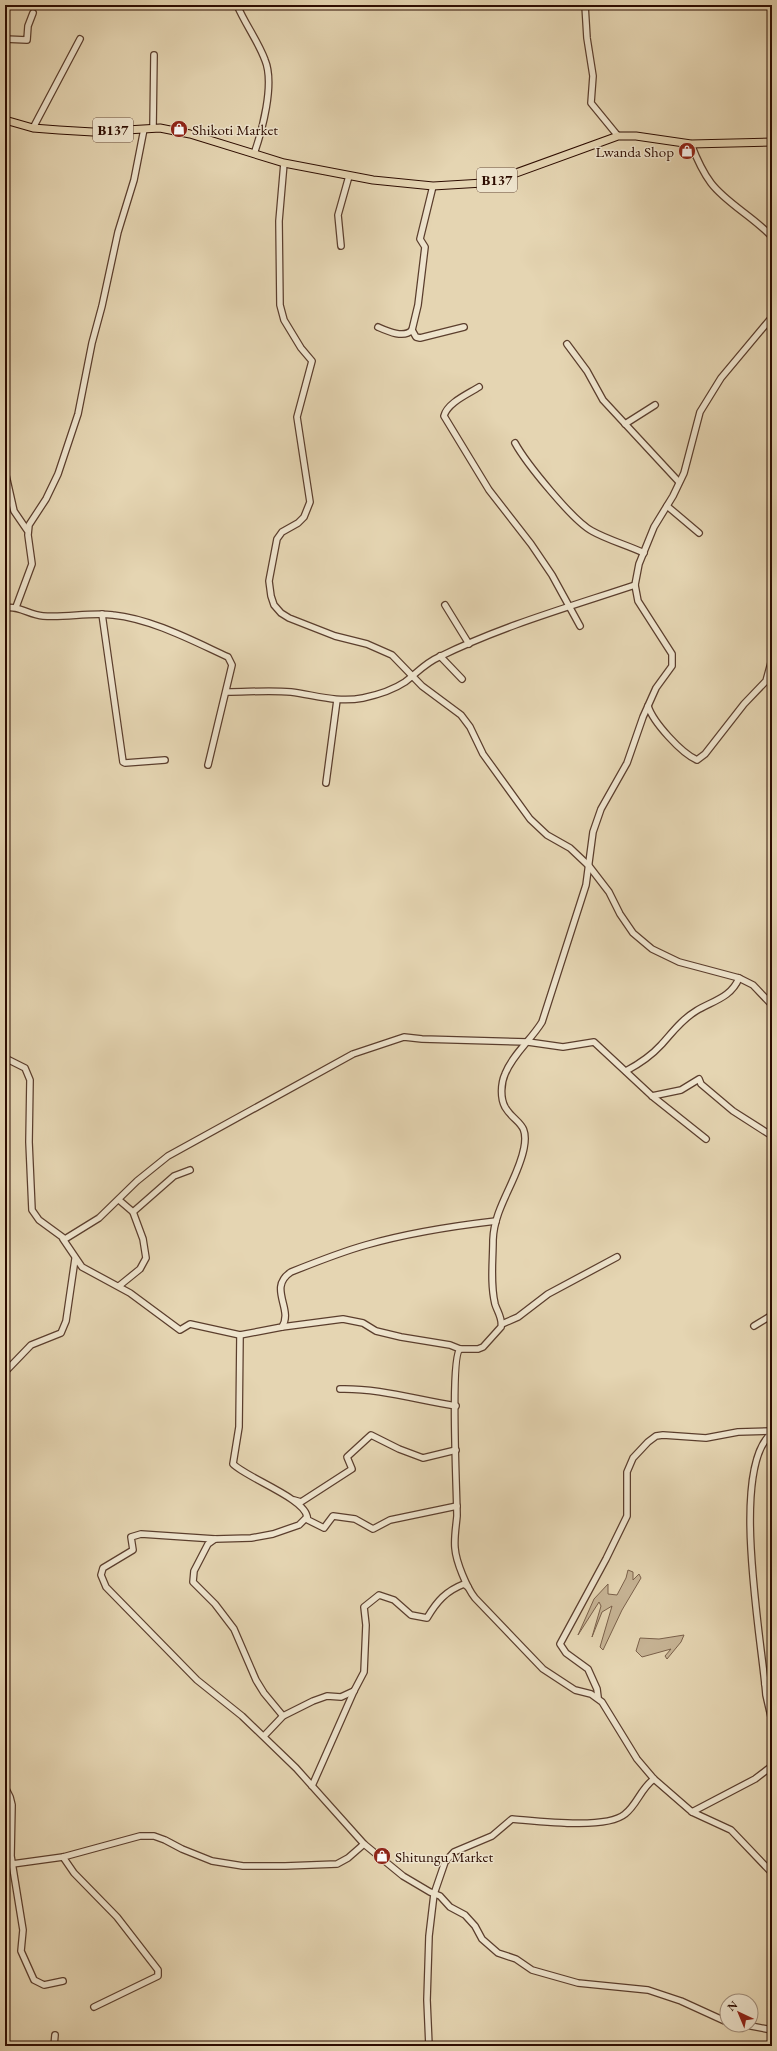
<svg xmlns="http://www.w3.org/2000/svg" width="777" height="2051" font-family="'EB Garamond',serif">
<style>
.green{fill:#c6b394;stroke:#7a604a}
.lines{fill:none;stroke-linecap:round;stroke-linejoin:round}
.minor-casing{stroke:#5b3e2d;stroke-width:8}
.major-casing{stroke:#2d0c01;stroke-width:9}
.minor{stroke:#eee4cd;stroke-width:5.5}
.major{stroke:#e5d5b2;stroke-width:7}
.labels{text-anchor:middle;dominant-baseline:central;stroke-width:3;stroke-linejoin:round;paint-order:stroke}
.shield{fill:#eee4cd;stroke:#674d3e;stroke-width:1}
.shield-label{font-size:14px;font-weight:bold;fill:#2d0c01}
.poi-label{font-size:15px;fill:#2d0c01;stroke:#eee4cd;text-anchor:start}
</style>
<rect width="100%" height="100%" fill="#e5d5b2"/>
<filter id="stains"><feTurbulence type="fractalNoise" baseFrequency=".005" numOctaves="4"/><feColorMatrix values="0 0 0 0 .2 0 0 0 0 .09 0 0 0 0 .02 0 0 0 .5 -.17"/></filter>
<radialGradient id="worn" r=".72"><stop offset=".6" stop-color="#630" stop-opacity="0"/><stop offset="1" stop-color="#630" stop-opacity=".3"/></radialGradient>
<g class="green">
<path d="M628 1570 633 1572V1580L639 1574 641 1578 622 1610 603 1650 600 1647 612 1606 602 1612 592 1637 601 1606 599 1602 578 1635 594 1599 608 1584V1594L617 1595 626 1578Z"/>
<path d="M684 1635 681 1642 667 1659 665 1656 671 1649 642 1657 636 1651 640 1638 659 1639Z"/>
</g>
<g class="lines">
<defs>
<g id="minor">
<path d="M237 5C245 24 258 41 265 60 275 84 262 131 254 154"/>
<path d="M585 5 587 38 593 76 591 103 618 136"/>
<path d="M5 39 27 40 28 26 33 13"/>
<path d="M33 128 80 39"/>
<path d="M153 128 154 55"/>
<path d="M691 144C696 157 702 171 711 183 726 203 754 217 772 237"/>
<path d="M284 163 279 221 280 305 284 320 301 348 312 361 297 417 310 502 304 517 298 523 282 532 277 539 269 581 271 596 274 605 281 613 289 618 335 636 367 644 392 655 422 686 461 715 470 727 483 754 530 819 547 835 570 848 589 866 609 892 620 914 633 933 652 949 679 962 739 978 753 985 772 1005"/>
<path d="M433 186 420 239 425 247 418 305 412 330 416 337 420 338 464 327"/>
<path d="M341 246 338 215 349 176"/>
<path d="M772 317 721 378 700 412 684 473 673 496 654 527 639 564 635 585 638 601 672 654V666L656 688 643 717 627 763 601 809 593 832 586 885 542 1022C531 1040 513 1054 505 1074 501 1083 500 1098 505 1107 515 1124 529 1122 524 1148 518 1180 494 1207 493 1240 493 1261 490 1283 495 1304 497 1311 503 1319 501 1327L483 1347 478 1349H460C450 1357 457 1495 457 1516 456 1527 454 1538 455 1548 456 1562 467 1588 475 1598L543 1669 575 1690 591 1694 602 1702 637 1759 654 1779 692 1812 755 1779 772 1766"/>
<path d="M378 327C387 331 404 339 412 330"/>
<path d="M567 344 587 371 603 400 679 482"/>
<path d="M479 387C468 394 447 403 444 416L489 490 531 544 552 575 580 626"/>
<path d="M625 424 655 405"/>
<path d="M515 443C526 463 573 521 592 531 608 540 627 545 644 553"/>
<path d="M5 471 14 511 27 530"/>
<path d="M667 506 699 533"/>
<path d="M445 605 469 644"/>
<path d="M16 607 32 564 28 535 29 525 46 499 58 474 78 414 92 343 102 306 118 232 134 180 144 129"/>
<path d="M5 608C18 605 29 615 43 616 66 618 90 612 113 615 152 619 193 641 228 657L232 665 208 765"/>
<path d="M102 614 123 762 125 763 165 760"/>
<path d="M440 656 462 679"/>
<path d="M227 692C248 692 270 690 291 692 315 695 337 703 363 698 377 695 393 690 405 682 417 673 425 663 439 657 502 626 569 607 635 585"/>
<path d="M648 706C653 722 681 753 697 760L705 754 744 704 766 681 772 659"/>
<path d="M326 783 337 700"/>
<path d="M5 1058 25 1068 30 1080 29 1142 32 1210 39 1220 65 1239 99 1218 137 1181 168 1156 353 1054 404 1037 422 1039 528 1042 563 1047 594 1042 652 1096 706 1139"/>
<path d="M626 1071C639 1064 651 1056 661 1045 672 1033 681 1020 696 1011 712 1001 731 998 739 978"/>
<path d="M652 1096 681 1090 699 1079 701 1084 733 1111 772 1136"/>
<path d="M133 1212 174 1176 190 1170"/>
<path d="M63 1239 82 1267 130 1293 180 1330 190 1324 240 1335 282 1327C294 1309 267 1288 291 1272 316 1262 341 1252 366 1245 408 1233 453 1226 496 1221"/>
<path d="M119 1286 140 1269 146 1258 143 1239 133 1212 119 1200"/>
<path d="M502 1324 518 1317 548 1294 617 1257"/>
<path d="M754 1326 772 1315"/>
<path d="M282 1327 343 1319 363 1323 376 1331 401 1337 450 1345 460 1349"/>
<path d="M240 1335 239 1427 233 1464C247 1478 306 1499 307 1517L299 1525 273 1534 251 1538 215 1539 208 1544 194 1571 193 1582 215 1604 234 1629 256 1680 264 1693 283 1716"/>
<path d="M5 1372 31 1345 61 1333 66 1321 75 1259"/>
<path d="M340 1389C379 1388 417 1400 456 1406"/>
<path d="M772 1433C729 1467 762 1641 766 1695L772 1721"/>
<path d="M294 1500 301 1502 352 1469 347 1457 371 1435 399 1449 423 1458 456 1450"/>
<path d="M307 1517 308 1520 324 1528 333 1516 355 1519 373 1529 390 1520 457 1506"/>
<path d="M215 1539 141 1534 131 1537 133 1550 103 1568 101 1575 106 1587 197 1680 242 1716 296 1768 364 1844"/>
<path d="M765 1684 772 1678"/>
<path d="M598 1697 597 1689 588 1669 566 1653 560 1644 606 1559 627 1516V1472L633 1458 648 1442 656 1436 663 1435 706 1438 738 1432 772 1431"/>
<path d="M264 1736 283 1716 313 1701 327 1696 341 1697 354 1691"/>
<path d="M312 1786 354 1691 364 1672 366 1625 364 1607 379 1595 394 1600 411 1615 427 1618C437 1601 446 1591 464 1584L468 1587"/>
<path d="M5 1787 10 1797 12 1805 11 1856 23 1930 21 1951 34 1980 44 1985 63 1981"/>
<path d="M692 1812 731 1830 772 1873"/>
<path d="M63 1857 74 1873 117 1917 158 1970V1976L94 2007"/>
<path d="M5 1865 63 1857 140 1836H154L165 1840 182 1849 212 1861 243 1866H285L337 1864 348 1858 364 1844 403 1876 430 1892 440 1896 450 1907 465 1915 475 1926 482 1939 498 1953 516 1959 532 1970 578 1983 648 1990 681 2001 727 2022"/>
<path d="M746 2025 772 2030"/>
<path d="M54 2046 55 2035"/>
<path d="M429 2046 427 2000 429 1936 434 1894 445 1862 454 1852 492 1836 512 1819C537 1821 606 1830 625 1814 637 1805 641 1788 654 1779"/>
</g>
<path id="major" d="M5 120 33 128 59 130 93 132 160 128 190 134 284 163 373 180 433 186 483 183 505 177 618 136H636L691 144 772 142"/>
</defs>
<use href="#minor" class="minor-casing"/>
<use href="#major" class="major-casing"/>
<use href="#minor" class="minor"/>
<use href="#major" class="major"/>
</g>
<defs>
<symbol id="shop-disc" viewBox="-11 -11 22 22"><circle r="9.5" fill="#8f2418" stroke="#eee4cd"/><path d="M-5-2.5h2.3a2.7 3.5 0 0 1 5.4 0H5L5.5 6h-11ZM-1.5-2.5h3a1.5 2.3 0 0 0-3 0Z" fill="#fff"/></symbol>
</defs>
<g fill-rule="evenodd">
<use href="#shop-disc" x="169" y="119" width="20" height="20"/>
<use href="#shop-disc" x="677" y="141" width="20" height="20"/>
<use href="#shop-disc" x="372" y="1846" width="20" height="20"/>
</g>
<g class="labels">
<g class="shield">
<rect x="93" y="118" width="40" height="24" rx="3"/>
<rect x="477" y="168" width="40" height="24" rx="3"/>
</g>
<g class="shield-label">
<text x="113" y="130">B137</text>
<text x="497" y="180">B137</text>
</g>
<g class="poi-label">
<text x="192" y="129">Shikoti Market</text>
<text x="674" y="151" text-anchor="end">Lwanda Shop</text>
<text x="395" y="1856">Shitungu Market</text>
</g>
</g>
<rect width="777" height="2051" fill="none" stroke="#e5d5b2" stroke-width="20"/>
<rect x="6" y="6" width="765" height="2039" fill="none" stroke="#2d0c01" stroke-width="2"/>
<rect x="10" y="10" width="757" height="2031" fill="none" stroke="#2d0c01"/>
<g transform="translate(739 2013) rotate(316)"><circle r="19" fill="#eee4cd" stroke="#a18e7b"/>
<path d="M0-3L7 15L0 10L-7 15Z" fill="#8f2418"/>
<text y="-6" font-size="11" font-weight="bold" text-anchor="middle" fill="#2d0c01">N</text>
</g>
<rect width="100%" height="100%" filter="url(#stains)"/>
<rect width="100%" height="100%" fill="url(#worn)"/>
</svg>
